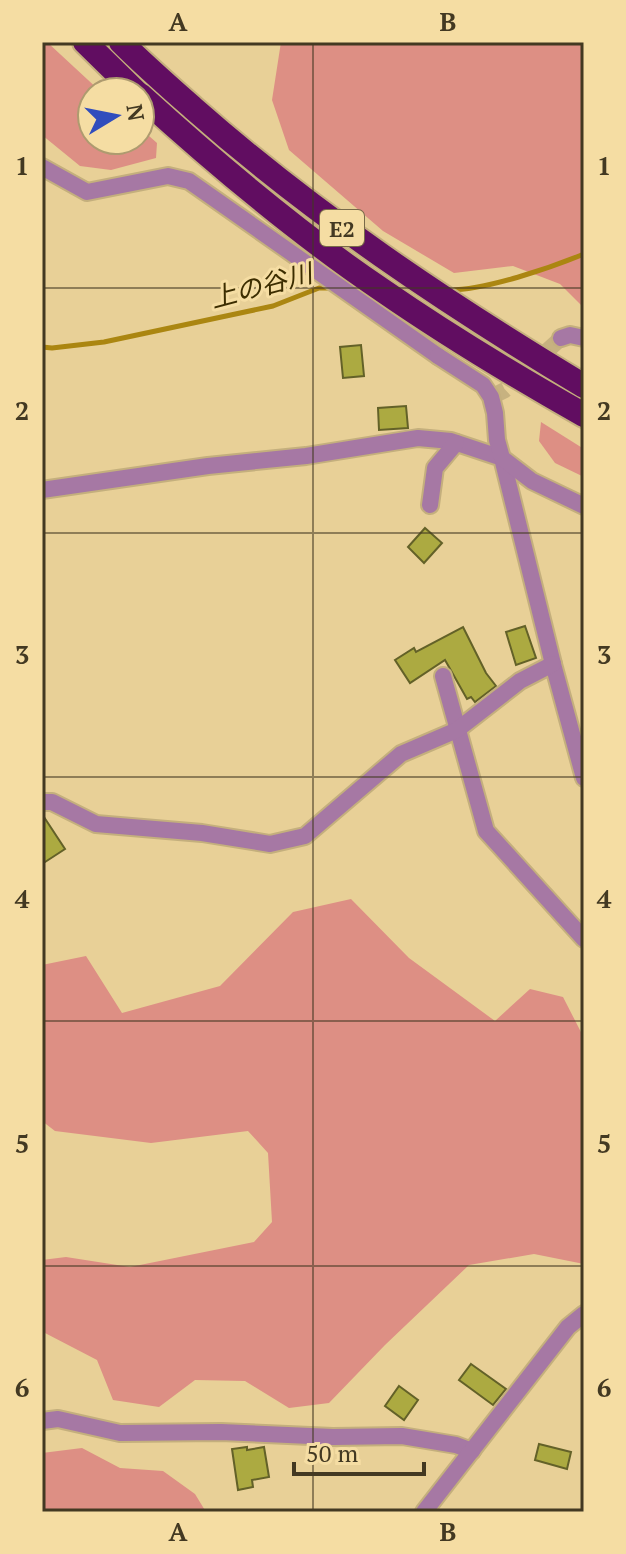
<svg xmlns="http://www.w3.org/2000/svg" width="626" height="1554" font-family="'PT Serif','Noto Sans JP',serif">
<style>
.green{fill:#dd8f84}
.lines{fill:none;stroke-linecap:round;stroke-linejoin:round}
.stream{stroke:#ab8611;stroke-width:5}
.building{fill:#acaa41;stroke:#636128;stroke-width:2}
.minor-tunnel{stroke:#c7b280;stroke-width:16;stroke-dasharray:16 8;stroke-linecap:butt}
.minor-casing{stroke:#c4af7d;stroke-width:20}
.tertiary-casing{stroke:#c4af7d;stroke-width:20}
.motorway-casing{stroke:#c4af7d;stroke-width:28}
.minor{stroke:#a678a4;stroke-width:16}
.tertiary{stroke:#a678a4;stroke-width:16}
.motorway{stroke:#610d61;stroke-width:24}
.grid{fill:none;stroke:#433922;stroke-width:2;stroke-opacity:0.55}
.labels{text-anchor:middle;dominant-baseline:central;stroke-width:6;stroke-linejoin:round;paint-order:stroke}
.shield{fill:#f5dda3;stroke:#786a49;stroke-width:2}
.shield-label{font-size:22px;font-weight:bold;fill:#433922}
.water-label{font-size:26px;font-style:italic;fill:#3c2d00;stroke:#f5dda3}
.neatline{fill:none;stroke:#433922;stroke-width:3}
.grid-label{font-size:26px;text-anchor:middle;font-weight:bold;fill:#433922}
</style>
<rect width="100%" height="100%" fill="#e8d097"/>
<g class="green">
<path d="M42 42H47L101 92H92V140H140V128L157 143 156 158 111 170 80 166 42 135Z"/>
<path d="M281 42H584V308L560 284 513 266 454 273 383 231 289 150 272 100Z"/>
<path d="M541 422 584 449V477L555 463 539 441Z"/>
<path d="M351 899 409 958 495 1021 530 989 563 997 584 1038V1264L534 1254 469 1265 385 1345 329 1403 289 1408 245 1381 195 1380 159 1407 113 1400 97 1360 45 1333 42 1334V1260L66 1257 130 1267 254 1242 272 1222 268 1153 248 1131 151 1143 55 1131 42 1121V965L86 956 122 1013 220 986 293 912Z"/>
<path d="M82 1448 120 1468 163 1471 195 1494 206 1512H42V1453Z"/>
</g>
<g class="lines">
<g class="stream">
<path d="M450 290C486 290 550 268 584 254"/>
<path d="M42 347 52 348 104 342 273 306 319 288H332"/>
</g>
</g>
<g class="building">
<path d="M361 345 364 376 343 378 340 347Z"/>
<path d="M406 406 408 428 379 430 378 408Z"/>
<path d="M425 528 442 543 424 563 408 547Z"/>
<path d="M525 626 536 658 516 665 506 632Z"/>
<path d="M463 627 486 673 496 686 475 702 471 697 467 699 445 660 410 683 395 660 414 648 416 652Z"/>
<path d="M42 814 65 849 42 864Z"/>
<path d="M471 1364 506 1389 493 1405 459 1380Z"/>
<path d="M399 1386 418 1400 404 1420 385 1406Z"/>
<path d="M539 1444 571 1452 567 1469 535 1460Z"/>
<path d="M247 1447V1450L264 1447 269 1477 252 1480 253 1487 238 1490 232 1449Z"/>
</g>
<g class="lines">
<path class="minor-tunnel" d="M491 397 505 390 561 338"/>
<defs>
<g id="minor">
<path d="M42 167 87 192 168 176 189 181 438 356"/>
<path d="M561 338 570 335 584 338"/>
<path d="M42 490 208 466 306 456 418 438 451 441 502 458 553 664 584 778"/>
<path d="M430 505 435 468 456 443"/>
<path d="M443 676 486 831 584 939"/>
<path d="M42 802H52L96 824 202 833 270 844 305 836 401 754 457 730 520 681 553 664"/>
<path d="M42 1421 58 1419 120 1433 221 1432 333 1437 402 1436 456 1445 472 1451"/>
<path d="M424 1512 568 1327 584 1314"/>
</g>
<path id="tertiary" d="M438 356 483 385 491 397 495 413 497 440 502 458 532 481 584 506"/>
<g id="motorway">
<path d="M85 42 136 92"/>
<path d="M121 42C144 65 168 86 193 108 313 214 446 303 584 386"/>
<path d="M140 95C217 165 296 232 382 290 447 335 515 376 584 415"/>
</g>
</defs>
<use href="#minor" class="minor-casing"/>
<use href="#tertiary" class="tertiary-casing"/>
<use href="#motorway" class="motorway-casing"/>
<use href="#minor" class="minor"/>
<use href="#tertiary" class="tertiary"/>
<use href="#motorway" class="motorway"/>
</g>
<path class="grid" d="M313 42V1512M42 288H584M42 533H584M42 777H584M42 1021H584M42 1266H584"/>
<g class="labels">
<rect class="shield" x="320" y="210" width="44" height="36" rx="6"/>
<g class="shield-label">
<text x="342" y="228">E2</text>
</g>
<g class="water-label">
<text transform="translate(261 285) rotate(-15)">上の谷川</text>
</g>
</g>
<rect width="626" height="1554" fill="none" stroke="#f5dda3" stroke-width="88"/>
<g transform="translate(116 116) rotate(80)"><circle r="38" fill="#f5dda3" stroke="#ae9b6f" stroke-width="2"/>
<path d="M0-6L14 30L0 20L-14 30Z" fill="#304dbd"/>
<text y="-12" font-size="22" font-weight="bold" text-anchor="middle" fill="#433922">N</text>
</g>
<path d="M294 1462v12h130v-12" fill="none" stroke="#433922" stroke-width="4"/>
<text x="306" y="1462" font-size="24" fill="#433922" stroke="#f5dda3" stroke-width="6" paint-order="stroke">50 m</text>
<rect x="44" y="44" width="538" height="1466" class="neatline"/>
<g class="grid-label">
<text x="178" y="31">A</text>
<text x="448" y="31">B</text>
<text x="22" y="175">1</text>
<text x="604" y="175">1</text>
<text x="22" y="420">2</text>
<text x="604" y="420">2</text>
<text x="22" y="664">3</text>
<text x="604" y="664">3</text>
<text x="22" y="908">4</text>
<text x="604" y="908">4</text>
<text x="22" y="1153">5</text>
<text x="604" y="1153">5</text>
<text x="22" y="1397">6</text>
<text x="604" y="1397">6</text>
<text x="178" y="1541">A</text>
<text x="448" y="1541">B</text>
</g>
</svg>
